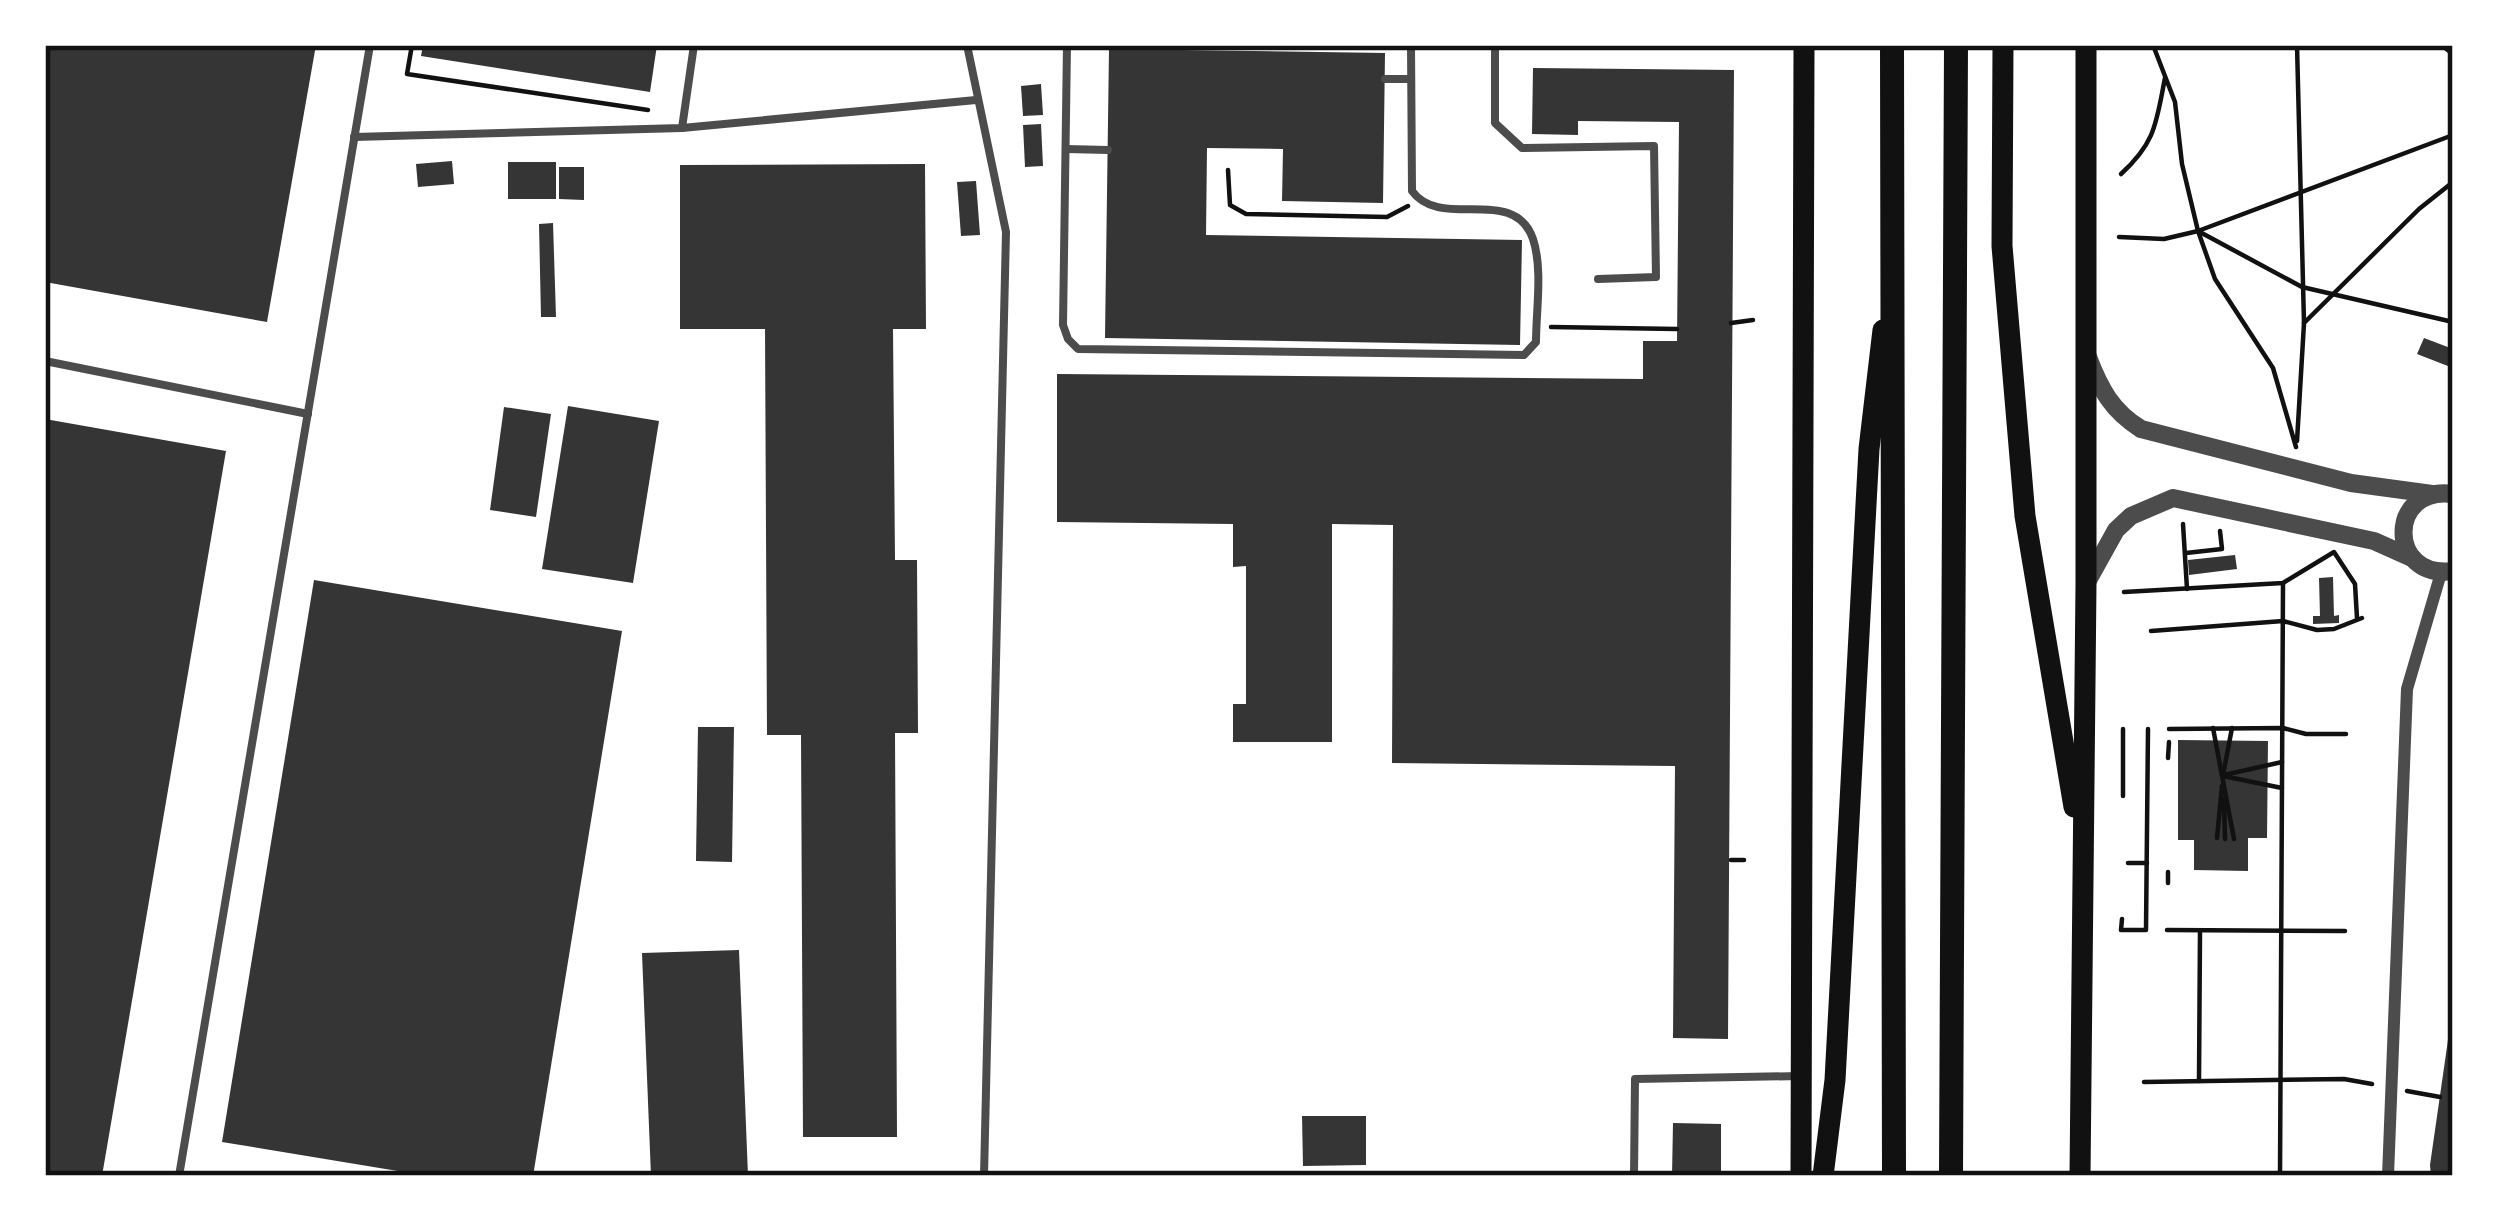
<svg xmlns="http://www.w3.org/2000/svg" width="2498" height="1221" font-family="Ubuntu,sans-serif">
<style>
.building{fill:#353535}
.lines{fill:none;stroke-linecap:round;stroke-linejoin:round}
.path{stroke:#111;stroke-width:4.5}
.service{stroke:#4c4c4c;stroke-width:8}
.minor{stroke:#4c4c4c;stroke-width:12}
.tertiary{stroke:#4c4c4c;stroke-width:18}
.secondary{stroke:#111;stroke-width:21}
.primary{stroke:#111;stroke-width:24}
.neatline{fill:none;stroke:#111;stroke-width:4.5}
</style>
<rect width="100%" height="100%" fill="#fff"/>
<g class="building">
<path d="M45 45H316L267 322 45 282Z"/>
<path d="M423 45H657L650 92 421 56Z"/>
<path d="M1109 49 1385 53 1383 203 1282 201 1283 149 1207 148 1206 235 1522 240 1520 345 1105 338Z"/>
<path d="M1533 68 1734 70 1728 1039 1673 1038 1675 766 1392 763 1393 525 1332 524V742H1233V704H1246V566L1233 567V524L1057 522V374L1643 379V341H1677L1679 122 1578 121V135L1532 134Z"/>
<path d="M1041 84 1043 115 1023 116 1021 86Z"/>
<path d="M1041 124 1043 166 1025 167 1023 125Z"/>
<path d="M452 161 454 184 418 187 416 164Z"/>
<rect x="508" y="162" width="48" height="37"/>
<path d="M925 164 926 329H893L895 560H917L918 733H895L897 1137H803L801 735H767L765 329H680V165Z"/>
<path d="M559 167H584V200L559 199Z"/>
<path d="M976 181 980 235 961 236 957 182Z"/>
<path d="M553 223 556 317H541L539 224Z"/>
<path d="M2424 338 2453 349V368L2417 354Z"/>
<path d="M568 406 659 421 633 583 542 569Z"/>
<path d="M504 407 551 414 536 517 490 510Z"/>
<path d="M45 419 226 451 102 1176H45Z"/>
<path d="M2235 555 2237 569 2189 575 2188 560Z"/>
<path d="M2333 577 2334 616 2339 615V623L2313 624V616H2320L2319 578Z"/>
<path d="M314 580 622 631 533 1176H428L222 1142Z"/>
<path d="M698 727H734L732 862 696 861Z"/>
<path d="M2178 740 2268 741 2267 838H2248V871L2194 870V840H2178Z"/>
<path d="M739 950 748 1176H651L642 953Z"/>
<path d="M2450 1026 2453 1176H2431L2430 1165Z"/>
<path d="M1302 1116H1366V1165L1303 1166Z"/>
<path d="M1673 1123 1721 1124V1176H1672Z"/>
</g>
<g class="lines">
<g class="path">
<path d="M412 45 407 74 648 110"/>
<path d="M2153 45 2175 102 2182 164 2198 231 2215 279 2273 368 2296 447"/>
<path d="M2297 45 2304 323 2297 441"/>
<path d="M2441 45 2453 54"/>
<path d="M1228 170 1230 205 1246 214 1387 217 1408 206"/>
<path d="M2121 174C2156 142 2156 123 2165 78"/>
<path d="M2198 231 2453 135"/>
<path d="M2119 237 2164 239 2198 231 2302 287 2453 322"/>
<path d="M1731 323 1753 320"/>
<path d="M2304 323 2419 209 2453 182"/>
<path d="M1551 327 1677 329"/>
<path d="M2183 524 2187 589"/>
<path d="M2186 553 2222 549 2220 531"/>
<path d="M2124 592 2283 583 2334 552 2355 584 2357 618"/>
<path d="M2151 631 2283 621 2317 630 2334 629 2362 618"/>
<path d="M2213 728 2234 839"/>
<path d="M2169 729 2283 728 2306 734H2346"/>
<path d="M2168 758 2169 742"/>
<path d="M2223 775 2232 728"/>
<path d="M2224 775 2282 762"/>
<path d="M2223 776 2282 788"/>
<path d="M2123 796V729"/>
<path d="M2224 799 2225 839"/>
<path d="M2217 838 2222 786"/>
<path d="M1731 860H1744"/>
<path d="M2128 863H2147"/>
<path d="M2168 883V872"/>
<path d="M2122 919 2121 930H2146L2148 729"/>
<path d="M2167 930 2345 931"/>
<path d="M2199 1081 2200 931"/>
<path d="M2144 1082 2344 1079 2372 1084"/>
<path d="M2407 1091 2440 1097"/>
<path d="M2280 1176 2283 583"/>
</g>
<g class="service">
<path d="M967 45 1006 232 984 1176"/>
<path d="M1067 45 1063 325 1068 339 1078 349 1524 355 1536 342C1536 311 1543 269 1533 239 1514 184 1441 231 1412 191L1411 45"/>
<path d="M1495 45V123L1522 148 1654 146 1656 277 1598 279"/>
<path d="M1385 79H1411"/>
<path d="M682 128 976 100"/>
<path d="M354 137 682 128 694 45"/>
<path d="M1066 149 1108 150"/>
<path d="M45 361 308 414"/>
<path d="M179 1176 370 45"/>
<path d="M1634 1176 1635 1079 1800 1076"/>
</g>
<path class="minor" d="M2388 1176 2407 689 2441 573"/>
<g class="tertiary">
<path d="M2088 357C2100 389 2112 411 2141 429L2351 483 2432 494"/>
<path d="M2453 494C2387 485 2387 580 2453 571"/>
<path d="M2086 584 2116 530 2131 516 2173 498 2374 541 2412 558"/>
</g>
<g class="secondary">
<path d="M2003 45 2002 246 2025 516 2074 807"/>
<path d="M1801 1176 1804 45"/>
<path d="M1823 1176 1835 1080 1869 449 1883 330"/>
<path d="M2080 1176 2086 584V45"/>
</g>
<g class="primary">
<path d="M1892 45 1894 1176"/>
<path d="M1951 1176 1956 45"/>
</g>
</g>
<rect width="2498" height="1221" fill="none" stroke="#ffffff" stroke-width="96"/>
<rect x="48" y="48" width="2402" height="1125" class="neatline"/>
</svg>
